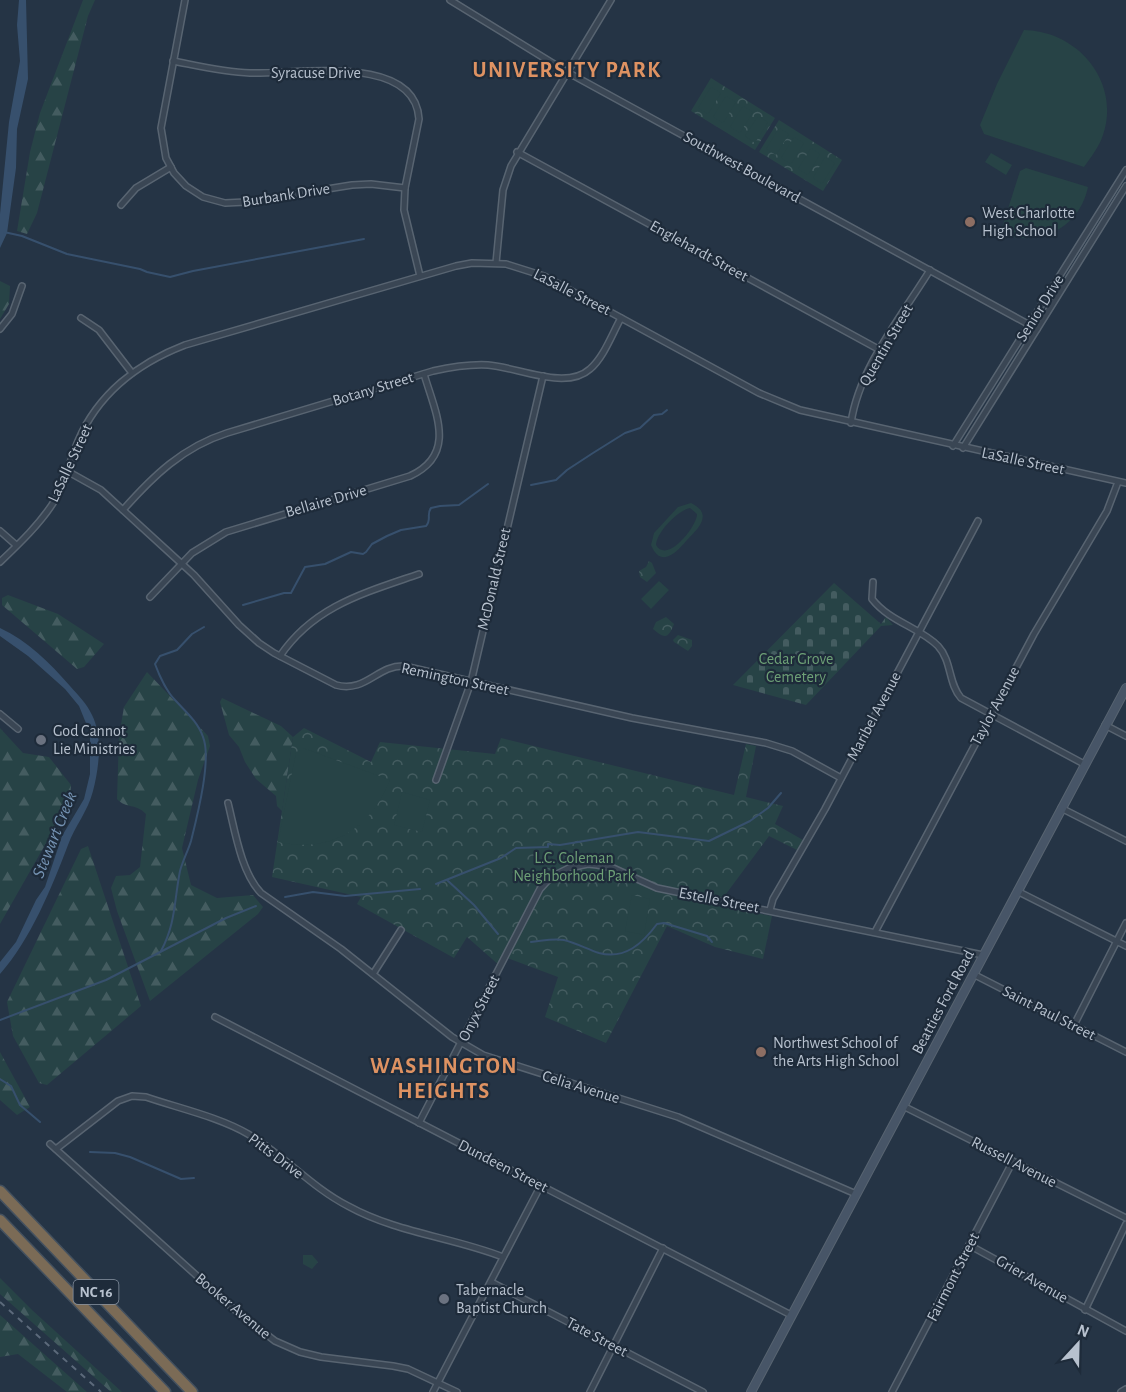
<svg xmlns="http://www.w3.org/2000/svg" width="1126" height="1392" font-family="'Alegreya Sans',sans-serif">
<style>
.forest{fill:url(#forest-firs)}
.cemetery{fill:url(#cemetery-stones)}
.park{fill:url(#park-crowns)}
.pitch{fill:#274346;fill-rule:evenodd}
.water{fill:#37506d}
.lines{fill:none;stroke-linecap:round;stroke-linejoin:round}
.stream{stroke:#37506d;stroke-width:2}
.minor-casing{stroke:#586471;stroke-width:8}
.secondary-casing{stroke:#586471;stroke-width:10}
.motorway-casing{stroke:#44515f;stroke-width:13}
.minor{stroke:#3a4654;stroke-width:5}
.secondary{stroke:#475567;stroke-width:8}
.motorway{stroke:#7b6b56;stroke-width:10}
.rail{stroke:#5c6a7b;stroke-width:2;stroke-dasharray:6 6;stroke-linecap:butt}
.education-dot{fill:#8d6e63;stroke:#1e2b3a;stroke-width:2}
.worship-dot{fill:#6b7280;stroke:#1e2b3a;stroke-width:2}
.labels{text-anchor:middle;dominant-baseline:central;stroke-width:4.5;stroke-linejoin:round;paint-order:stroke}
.shield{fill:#1e2b3a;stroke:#8994a2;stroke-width:1.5}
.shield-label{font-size:15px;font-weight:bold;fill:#b7c1ce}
.street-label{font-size:16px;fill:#b7c1ce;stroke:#1e2b3a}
.poi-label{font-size:16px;fill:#b7c1ce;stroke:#1e2b3a;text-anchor:start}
.park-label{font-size:16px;fill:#6da076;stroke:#1e2b3a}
.water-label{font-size:18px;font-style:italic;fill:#7593b3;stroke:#1e2b3a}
.district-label{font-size:22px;font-weight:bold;letter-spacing:1.5px;fill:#de9262;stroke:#1e2b3a}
</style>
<defs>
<pattern id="forest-firs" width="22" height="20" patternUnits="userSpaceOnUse" patternTransform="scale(1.5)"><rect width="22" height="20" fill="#274346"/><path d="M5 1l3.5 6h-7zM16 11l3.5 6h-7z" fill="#445c60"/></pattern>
<pattern id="cemetery-stones" width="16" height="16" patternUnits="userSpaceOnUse" patternTransform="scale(1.5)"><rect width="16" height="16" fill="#274346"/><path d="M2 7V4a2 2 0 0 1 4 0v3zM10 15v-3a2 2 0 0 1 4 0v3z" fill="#445c60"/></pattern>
<pattern id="park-crowns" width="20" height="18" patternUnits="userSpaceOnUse" patternTransform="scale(1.5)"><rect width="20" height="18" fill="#274346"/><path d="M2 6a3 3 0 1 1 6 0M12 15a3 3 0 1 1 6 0" fill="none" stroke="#445c60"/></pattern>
</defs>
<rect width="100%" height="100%" fill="#253445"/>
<g class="forest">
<path d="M83 0H95L88 16 37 213 27 234 17 231 30 152 40 113Z"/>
<path d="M0 281 10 286 9 304 0 319Z"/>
<path d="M8 595 58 614 104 644 84 667 77 669 2 605V598Z"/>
<path d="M147 672 208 736 210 746 198 780 182 848 191 885 217 898 253 895 263 907 258 914 150 1001 117 911 111 888 116 876 130 875 140 867 146 814C136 803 126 809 117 799L119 736 124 707Z"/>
<path d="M222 698 281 726 293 737 282 811 277 806 276 796 256 779 245 762 239 747 229 735 220 702Z"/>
<path d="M0 728 23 753 49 757 71 785 70 801 0 924Z"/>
<path d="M88 846 141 1006 47 1085 39 1083 13 1036 7 1002 81 849Z"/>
<path d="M0 1052 30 1107 17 1115 0 1100Z"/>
<path d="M0 1278 32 1310 122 1392H111L0 1294Z"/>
<path d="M0 1315 87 1392H67L18 1354 0 1357Z"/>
</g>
<path class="cemetery" d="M834 583 881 624 886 617 893 625 881 626 806 705 733 685Z"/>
<g class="park">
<path d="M711 78 775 118 755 150 691 111Z"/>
<path d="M779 120 842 160 823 191 759 152Z"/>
<path d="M649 561 652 563 656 573 647 582 640 577 639 571 646 567Z"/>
<path d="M666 617 674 624C668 639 665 639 653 629L656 622Z"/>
<path d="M678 635 692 640V646L688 651 674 642 673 640Z"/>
<path d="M304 728 371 762 380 742 495 754 501 738 734 795 746 744 756 746 746 797 783 806 775 824 803 840 797 850 769 836 717 906 772 916 763 959 715 947 667 926 606 1043 545 1017 558 977 505 957 500 966 467 937 454 958 357 904 361 897 272 877 293 737Z"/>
<path d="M303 1255H312L318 1262 312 1269 303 1264Z"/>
</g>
<g class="pitch">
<path d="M1024 30C1078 31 1121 82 1103 135 1099 147 1091 157 1084 167L984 134 980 125 997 84Z"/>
<path d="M711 87 721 93 708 114 698 108Z"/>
<path d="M726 96 736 102 723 123 713 117Z"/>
<path d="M743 106 753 112 740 133 730 127Z"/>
<path d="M758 116 768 122 755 143 745 136Z"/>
<path d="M779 128 789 134 776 155 766 149Z"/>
<path d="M794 137 804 143 791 164 781 158Z"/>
<path d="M811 148 820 154 808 175 798 169Z"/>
<path d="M991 153 1012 165 1006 175 985 162Z"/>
<path d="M825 157 835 163 822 184 813 178Z"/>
<path d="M1026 168 1088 187C1079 229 1039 247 1000 234L1020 171Z"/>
<path d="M691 503C714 514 698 529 687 540 677 552 661 569 651 545L654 533 678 507ZM690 508 697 514C698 524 668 565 656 545 656 533 678 510 690 508Z"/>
<path d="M659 581 669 590 651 609 641 599Z"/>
<path d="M303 748 390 780C370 830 331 853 278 842L296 753Z"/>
<path d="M402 792 430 800 422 832 394 825Z"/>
<path d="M632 895 650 899 644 935 625 931Z"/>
</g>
<g class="water">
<path d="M19 0H26L28 79 17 129 16 168 7 233 0 248V214L9 122 20 61 17 25Z"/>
<path d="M0 628C28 641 50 663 70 686 78 695 87 704 92 715 103 737 99 768 93 791 88 811 75 826 68 845 52 887 31 939 0 974V962L16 942 36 900 45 887 62 836 84 799 90 774V733L79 706 65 689 28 656 0 636Z"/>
</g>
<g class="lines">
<g class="stream">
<path d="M4 232 22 236 67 254 140 269 147 272 170 277 193 271 364 239"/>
<path d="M531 485 556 480 567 470 593 453 625 433 640 428 654 415 662 414 667 410"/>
<path d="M243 605 284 593H291L305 567 325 564 351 552 363 554 366 552 372 544 387 536 401 530 426 526C432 520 426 514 431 508L440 506 459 505 488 484"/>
<path d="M447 880 474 905 498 934"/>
<path d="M436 884 501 858 516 848 548 847V844L560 845 638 832 709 841 750 821 768 808 781 793"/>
<path d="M285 897 313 892 345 896 420 889"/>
<path d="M531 942C542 941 553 938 564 940 576 943 587 949 599 953 625 960 643 943 657 924L664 923 707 936 712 942"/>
<path d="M161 951C176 923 174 901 180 871 183 860 188 851 191 841 197 817 212 759 203 737 198 722 185 711 175 700 167 692 159 675 155 664L160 656 177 650 192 634 204 627"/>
<path d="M0 1020 106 980 226 918 256 906"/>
<path d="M0 1079 11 1086 20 1105 40 1122"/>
<path d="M90 1152 115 1153 130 1157 181 1179 194 1178"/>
</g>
<defs>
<g id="minor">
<path d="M185 0 161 128 166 158 174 173 186 186 203 197 225 203 246 202 352 185 371 184 405 188"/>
<path d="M450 0 567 72 1037 329"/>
<path d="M173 61C199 66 224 72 250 73 293 75 415 52 419 119L405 188 404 210 420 276"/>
<path d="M517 152 880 350"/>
<path d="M121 205 136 188 171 167"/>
<path d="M496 263 503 190 511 166 611 0"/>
<path d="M81 318 99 330 132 373"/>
<path d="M0 329 12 314 22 286"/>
<path d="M851 423C859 368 901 317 930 270"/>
<path d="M953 446 1126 170"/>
<path d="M963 448 1126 186"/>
<path d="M67 471 101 490 194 575 239 625 259 643 274 653 336 685C366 693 377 665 404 666L632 718 766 743 792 751 841 778"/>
<path d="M123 510C153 476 183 447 227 433L433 371C451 367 469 364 488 365 517 367 566 391 590 369 604 357 612 334 621 318"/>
<path d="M0 531 16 545"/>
<path d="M0 562C19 544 41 523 55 500 65 482 70 460 78 441 98 394 138 363 185 345L456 266 472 263 506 264 544 276 759 393 800 410 1126 483"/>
<path d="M873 582 872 599C890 622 919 627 938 646 952 661 948 683 961 698L1084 764"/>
<path d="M150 597 192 553 226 532 410 476C458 454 435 412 424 374"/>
<path d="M280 656C314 606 364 593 419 574"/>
<path d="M0 714 18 729"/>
<path d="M1105 725 1126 736"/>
<path d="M436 780 471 682 543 376"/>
<path d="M228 803C235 831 241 872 261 893L341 949 452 1037 483 1055 678 1117 856 1194"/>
<path d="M1061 808 1126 841"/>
<path d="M1017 891 1126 946"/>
<path d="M770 910 773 899 825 809 978 521"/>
<path d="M875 932 1034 634 1107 511 1118 482"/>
<path d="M373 974 401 930"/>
<path d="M973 974 1126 1052"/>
<path d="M215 1017 791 1315"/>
<path d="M1074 1025 1126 923"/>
<path d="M903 1106 1126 1218"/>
<path d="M419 1123 540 889 551 877 569 868 588 864 597 865 613 868 657 888 983 955"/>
<path d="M50 1144 235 1310 275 1341 300 1352 321 1357 393 1366 408 1369 457 1392"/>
<path d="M56 1149 118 1101 132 1096 146 1097C178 1108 219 1117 248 1134 284 1155 311 1187 348 1206 397 1233 452 1237 503 1257"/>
<path d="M969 1245 1126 1331"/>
<path d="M491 1282 703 1392"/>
<path d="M1085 1310 1126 1224"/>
<path d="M433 1392 541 1185"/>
<path d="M590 1392 663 1248"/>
<path d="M892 1392 1013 1161"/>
<path d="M1121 1392 1126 1389"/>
</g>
<path id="secondary" d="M751 1392 1126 688"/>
<g id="motorway">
<path d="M0 1191 192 1392"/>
<path d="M0 1220 165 1392"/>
</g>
</defs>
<use href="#minor" class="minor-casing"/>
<use href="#secondary" class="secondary-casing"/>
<use href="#motorway" class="motorway-casing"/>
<use href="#minor" class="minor"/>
<use href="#secondary" class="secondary"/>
<use href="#motorway" class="motorway"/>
<path class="rail" d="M0 1302 101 1392"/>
</g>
<g class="education-dot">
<circle cx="970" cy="222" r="6"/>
<circle cx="761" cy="1052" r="6"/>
</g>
<g class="worship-dot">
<circle cx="41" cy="740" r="6"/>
<circle cx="444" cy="1299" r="6"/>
</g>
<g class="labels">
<rect class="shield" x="73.5" y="1280" width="45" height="24" rx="4.5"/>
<g class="shield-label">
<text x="96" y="1292">NC 16</text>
</g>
<g class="street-label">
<text x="316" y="73">Syracuse Drive</text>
<text transform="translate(742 167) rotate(29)">Southwest Boulevard</text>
<text transform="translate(286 195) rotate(-9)">Burbank Drive</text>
<text transform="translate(699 251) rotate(29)">Englehardt Street</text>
<text transform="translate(572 292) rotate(27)">LaSalle Street</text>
<text transform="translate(1040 308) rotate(-58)">Senior Drive</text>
<text transform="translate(886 345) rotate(-60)">Quentin Street</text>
<text transform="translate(373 389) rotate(-17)">Botany Street</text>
<text transform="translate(1023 461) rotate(12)">LaSalle Street</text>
<text transform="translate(70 463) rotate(-65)">LaSalle Street</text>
<text transform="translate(326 501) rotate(-16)">Bellaire Drive</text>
<text transform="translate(494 579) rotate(-77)">McDonald Street</text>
<text transform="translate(455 679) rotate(12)">Remington Street</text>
<text transform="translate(995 706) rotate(-62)">Taylor Avenue</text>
<text transform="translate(874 716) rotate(-62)">Maribel Avenue</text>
<text transform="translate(719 900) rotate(11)">Estelle Street</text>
<text transform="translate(943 1002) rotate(-62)">Beatties Ford Road</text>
<text transform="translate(479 1008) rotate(-63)">Onyx Street</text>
<text transform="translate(1049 1013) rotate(27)">Saint Paul Street</text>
<text transform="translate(581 1087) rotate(17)">Celia Avenue</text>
<text transform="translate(276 1156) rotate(37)">Pitts Drive</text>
<text transform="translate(1014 1162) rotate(27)">Russell Avenue</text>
<text transform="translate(503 1166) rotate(27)">Dundeen Street</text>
<text transform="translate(953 1277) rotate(-63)">Fairmont Street</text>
<text transform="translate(1032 1279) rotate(30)">Grier Avenue</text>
<text transform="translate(233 1306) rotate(40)">Booker Avenue</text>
<text transform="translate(597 1337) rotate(28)">Tate Street</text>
</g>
<g class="poi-label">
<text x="982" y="213">West Charlotte<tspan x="982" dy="18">High School</tspan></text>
<text x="53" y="731">God Cannot<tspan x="53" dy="18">Lie Ministries</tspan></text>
<text x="773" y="1043">Northwest School of<tspan x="773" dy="18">the Arts High School</tspan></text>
<text x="456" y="1290">Tabernacle<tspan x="456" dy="18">Baptist Church</tspan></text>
</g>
<g class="park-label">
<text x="796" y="659">Cedar Grove<tspan x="796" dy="18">Cemetery</tspan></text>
<text x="574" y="858">L.C. Coleman<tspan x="574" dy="18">Neighborhood Park</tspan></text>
</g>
<g class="water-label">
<text transform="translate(55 835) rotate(-68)">Stewart Creek</text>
</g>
<g class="district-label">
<text x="567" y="70">UNIVERSITY PARK</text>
<text x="444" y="1066">WASHINGTON<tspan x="444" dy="25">HEIGHTS</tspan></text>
</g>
</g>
<g transform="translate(1078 1344) rotate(22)" stroke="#1e2b3a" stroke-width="4.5" paint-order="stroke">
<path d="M0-4.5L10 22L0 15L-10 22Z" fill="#b7c1ce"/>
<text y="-9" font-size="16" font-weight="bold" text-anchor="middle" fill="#b7c1ce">N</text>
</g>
</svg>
